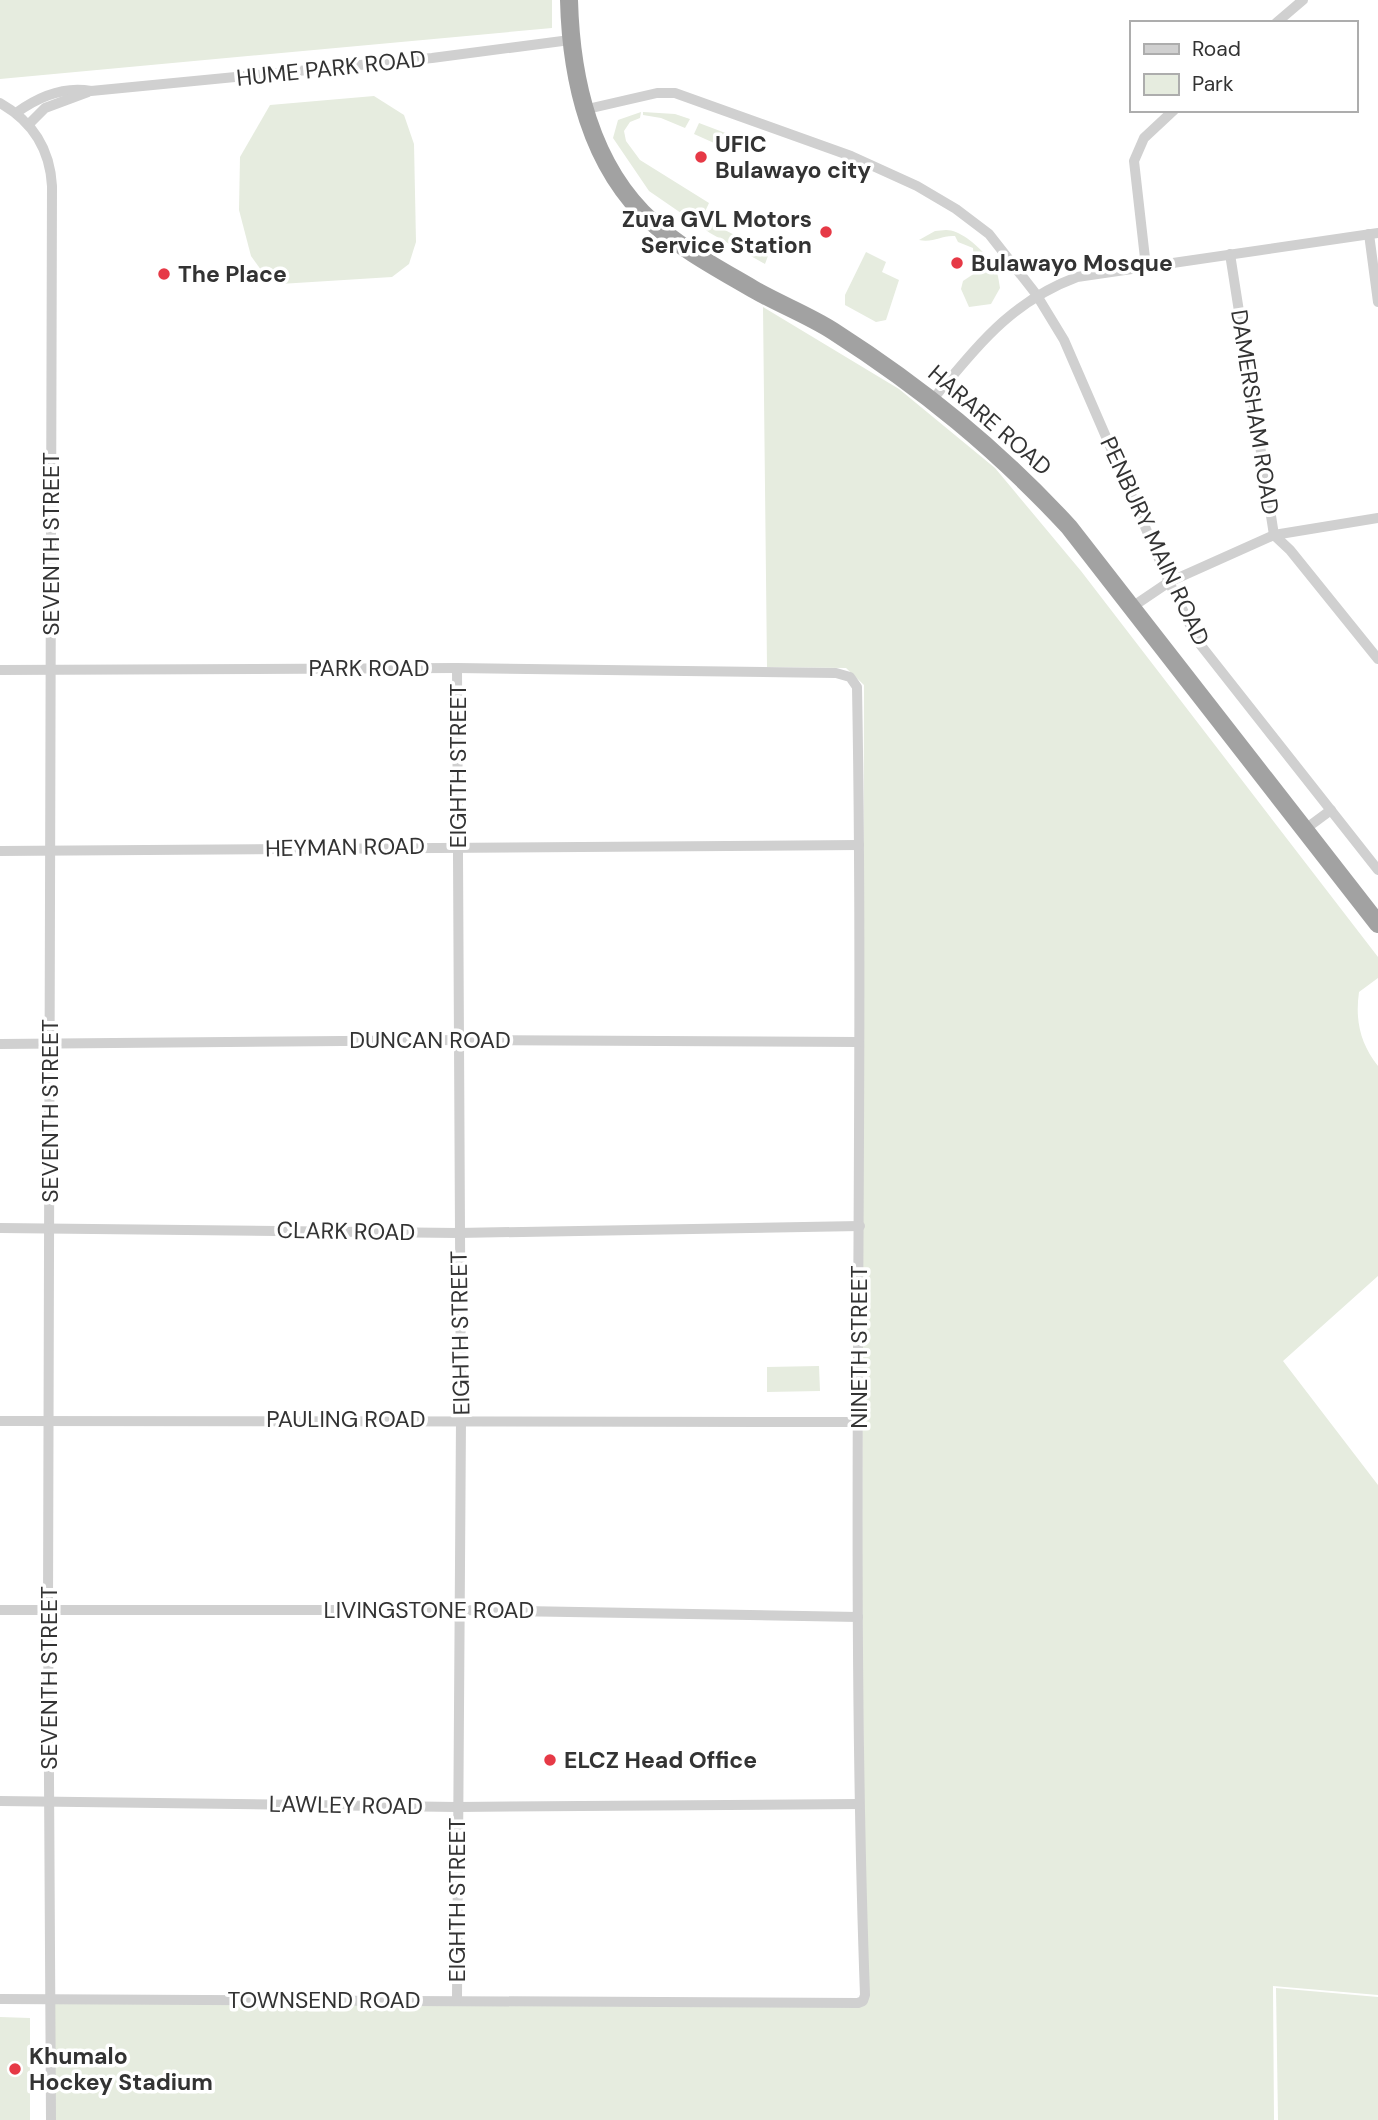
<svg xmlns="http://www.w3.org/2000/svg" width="1378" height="2120" font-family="'DM Sans',sans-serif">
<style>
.green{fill:#e6ecdf}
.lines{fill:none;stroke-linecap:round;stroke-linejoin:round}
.minor{stroke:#d0d0d0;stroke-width:10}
.trunk{stroke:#a2a2a2;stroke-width:18}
.poi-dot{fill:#e63946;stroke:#fff;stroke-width:2.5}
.labels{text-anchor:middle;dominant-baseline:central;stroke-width:7;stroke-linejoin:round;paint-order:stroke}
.street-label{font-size:23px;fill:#333;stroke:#fff}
.poi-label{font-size:23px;font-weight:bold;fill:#333;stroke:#fff;text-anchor:start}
</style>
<rect width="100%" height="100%" fill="#fff"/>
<g class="green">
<path d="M0 0H552V28L0 79Z"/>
<path d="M374 96 404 115 414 144 416 242 409 264 392 277 280 284 264 274 251 256 239 210 240 157 270 105Z"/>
<path d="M641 112 640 118 630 122 624 131 626 141 640 160 709 203 702 218 769 253 765 264 710 233 649 191 613 138 618 120Z"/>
<path d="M643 112 675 114 690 119 685 128 661 118 643 115Z"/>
<path d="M699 123 736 137 733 143 726 140 723 147 694 134Z"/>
<path d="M946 230C963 230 985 252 994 266 998 272 999 282 1000 288L991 304 969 307 961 289 963 281 975 273 973 248 958 242 955 236C941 235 934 243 919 240L935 231Z"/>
<path d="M866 252 886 262 882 272 899 280 886 320 876 322 845 305V295Z"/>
<path d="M763 307 899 389 995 468 1081 571 1378 957V978L1359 992C1355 1020 1360 1043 1378 1066V1276L1283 1361 1378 1485V1995L1273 1986 1274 2120H50L51 2000 866 2005 862 1598 864 685 846 668 767 667Z"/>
<path d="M819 1366 820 1391 767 1392V1367Z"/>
<path d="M1276 1988 1378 1997V2120H1278Z"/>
<path d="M0 2017 30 2018V2120H0Z"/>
</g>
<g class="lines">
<g class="minor">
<path d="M1276 23 1303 0"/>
<path d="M0 103C32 121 50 149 52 186L48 1610 51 2120"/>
<path d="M583 110 657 93H675L851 156 917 186 956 209 989 234 1036 294 1064 340 1169 582 1199 643 1378 870"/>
<path d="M16 113C38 97 64 86 91 91L432 58 570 40"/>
<path d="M29 124 45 108 88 92"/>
<path d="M1369 234 1378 302"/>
<path d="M1230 254 1274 535 1290 550 1378 659"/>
<path d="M1146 267 1134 161 1144 138 1174 110"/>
<path d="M933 399C978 346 1010 302 1077 277L1378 233"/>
<path d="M1132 607 1169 582 1274 535 1378 518"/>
<path d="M0 670 457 668 836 673 850 677 857 687C865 1123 849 1560 865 1995L863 2001 858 2003 0 1999"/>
<path d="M1304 830 1331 810"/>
<path d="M0 851 859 845"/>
<path d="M0 1044 459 1040 859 1042"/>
<path d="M0 1228 458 1233 860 1226"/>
<path d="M0 1421 859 1422"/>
<path d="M0 1610H458L858 1617"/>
<path d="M0 1801 457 1807 859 1804"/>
<path d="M457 1999 461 1419 457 668"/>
</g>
<path class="trunk" d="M569 0C571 79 590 166 652 222 681 249 719 269 753 289 779 304 808 315 833 331 922 388 997 449 1069 527L1378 924"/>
</g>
<g class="poi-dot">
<circle cx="701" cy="157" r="7"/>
<circle cx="826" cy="232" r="7"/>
<circle cx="957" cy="263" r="7"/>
<circle cx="164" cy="274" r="7"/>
<circle cx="550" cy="1760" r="7"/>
<circle cx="15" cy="2069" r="7"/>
</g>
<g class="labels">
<g class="street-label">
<text transform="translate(331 68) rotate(-6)">HUME PARK ROAD</text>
<text transform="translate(1255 412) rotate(81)">DAMERSHAM ROAD</text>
<text transform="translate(990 420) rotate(41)">HARARE ROAD</text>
<text transform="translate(1155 541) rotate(65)">PENBURY MAIN ROAD</text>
<text transform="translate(51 544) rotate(-90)">SEVENTH STREET</text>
<text x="369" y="668">PARK ROAD</text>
<text transform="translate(458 766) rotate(-90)">EIGHTH STREET</text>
<text transform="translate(345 847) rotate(-1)">HEYMAN ROAD</text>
<text x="430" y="1040">DUNCAN ROAD</text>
<text transform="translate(50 1111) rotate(-90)">SEVENTH STREET</text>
<text transform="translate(346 1231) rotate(1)">CLARK ROAD</text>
<text transform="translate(460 1333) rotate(-91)">EIGHTH STREET</text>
<text transform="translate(859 1347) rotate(-90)">NINETH STREET</text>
<text x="346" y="1419">PAULING ROAD</text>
<text x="429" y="1610">LIVINGSTONE ROAD</text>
<text transform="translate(49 1678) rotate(-90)">SEVENTH STREET</text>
<text transform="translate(346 1805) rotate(1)">LAWLEY ROAD</text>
<text transform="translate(457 1900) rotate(-90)">EIGHTH STREET</text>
<text x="324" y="2000">TOWNSEND ROAD</text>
</g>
<g class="poi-label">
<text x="715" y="144">UFIC<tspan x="715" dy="26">Bulawayo city</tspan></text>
<text x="812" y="219" text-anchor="end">Zuva GVL Motors<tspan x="812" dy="26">Service Station</tspan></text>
<text x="971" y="263">Bulawayo Mosque</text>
<text x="178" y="274">The Place</text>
<text x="564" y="1760">ELCZ Head Office</text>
<text x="29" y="2056">Khumalo<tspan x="29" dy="26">Hockey Stadium</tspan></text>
</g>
</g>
<rect x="1130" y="21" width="228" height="91" fill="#ffffff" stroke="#adadad" stroke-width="2"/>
<rect x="1144" y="44" width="35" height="10" fill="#d0d0d0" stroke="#adadad" stroke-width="2"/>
<text x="1192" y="56" font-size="21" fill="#333333">Road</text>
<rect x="1144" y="74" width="35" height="21" fill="#e6ecdf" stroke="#adadad" stroke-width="2"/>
<text x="1192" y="91" font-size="21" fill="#333333">Park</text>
</svg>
